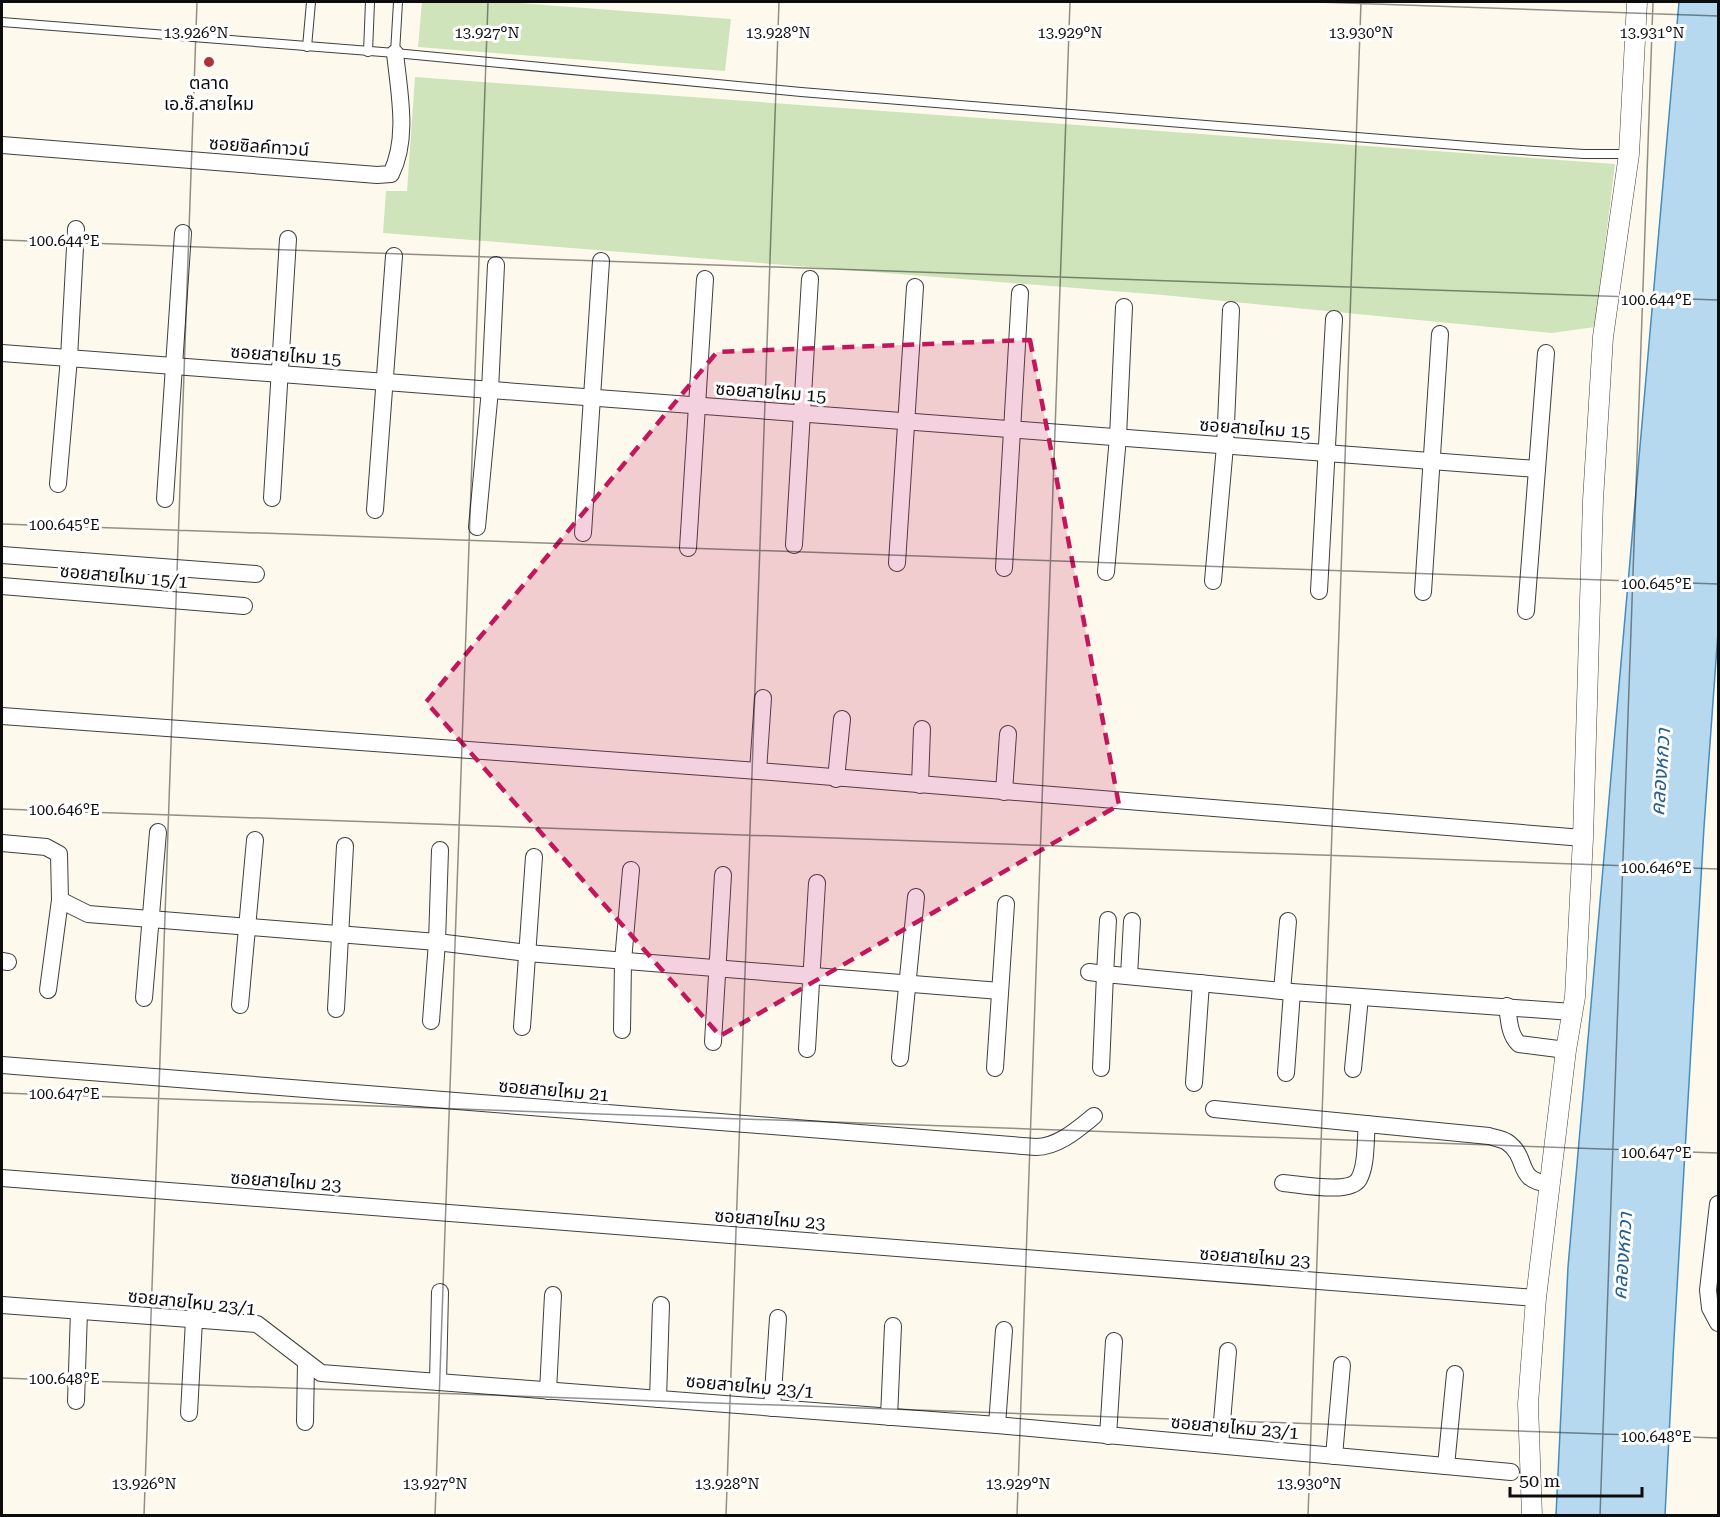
<svg xmlns="http://www.w3.org/2000/svg" width="1720" height="1517" font-family="'Roboto Serif','Noto Sans Thai',serif">
<style>
.green{fill:#cfe4bb}
.water{fill:#b7d9ef;stroke:#468cbf;stroke-width:1.5}
.lines{fill:none;stroke-linecap:round;stroke-linejoin:round}
.service-casing{stroke:#3f3f3f;stroke-width:10}
.minor-casing{stroke:#3f3f3f;stroke-width:18}
.tertiary-casing{stroke:#3f3f3f;stroke-width:21}
.service{stroke:#fff;stroke-width:8}
.minor{stroke:#fff;stroke-width:16}
.tertiary{stroke:#fff;stroke-width:20}
.marked{fill:#c2185b;fill-opacity:0.2;stroke:#c2185b;stroke-width:4.5;stroke-dasharray:12 8;stroke-linejoin:round}
.ticks{fill:none;stroke:#0c0c0c;stroke-width:1.5;stroke-opacity:0.45}
.poi-dot{fill:#ad3336;stroke:#fff;stroke-width:2}
.labels{text-anchor:middle;dominant-baseline:central;stroke-width:6;stroke-linejoin:round;paint-order:stroke}
.poi-label{font-size:18px;fill:#0c0c0c;stroke:#fff}
.street-label{font-size:18px;fill:#0c0c0c;stroke:#fff}
.water-label{font-size:20px;font-style:italic;fill:#235e90;stroke:#fff}
.ticks-label{font-size:15px;text-anchor:middle;fill:#0c0c0c;stroke:#fff;stroke-width:6;stroke-linejoin:round;paint-order:stroke}
</style>
<rect width="100%" height="100%" fill="#fdfaed"/>
<g class="green">
<path d="M422 2H503L731 19 725 71 418 47Z"/>
<path d="M415 77 1615 164 1595 327 1552 333 1163 295 383 233 386 191H407Z"/>
</g>
<path class="water" d="M1679 2H1718V632L1704 827 1674 1339 1665 1515H1556L1568 1267Z"/>
<g class="lines">
<defs>
<g id="service">
<path d="M2 22 395 53 801 92 1206 125 1506 149 1584 154H1629"/>
<path d="M307 47 311 2"/>
<path d="M368 52 370 2"/>
<path d="M395 53 398 2"/>
</g>
<g id="minor">
<path d="M2 145 377 175 391 174C409 138 399 92 395 53"/>
<path d="M2 353 1537 469"/>
<path d="M58 484 69 358 76 229"/>
<path d="M272 498 288 239"/>
<path d="M165 499 183 233"/>
<path d="M375 510 394 256"/>
<path d="M477 527 490 390 496 265"/>
<path d="M583 533 601 261"/>
<path d="M794 545 810 279"/>
<path d="M688 548 705 279"/>
<path d="M2 555 256 574"/>
<path d="M897 563 915 287"/>
<path d="M1004 568 1020 293"/>
<path d="M1106 572 1118 437 1124 307"/>
<path d="M1213 581 1225 446 1231 310"/>
<path d="M2 586 244 606"/>
<path d="M1319 591 1334 319"/>
<path d="M1423 592 1440 334"/>
<path d="M1526 611 1546 353"/>
<path d="M2 716 758 771 1583 838"/>
<path d="M758 771 763 698"/>
<path d="M836 779 842 719"/>
<path d="M920 785 922 729"/>
<path d="M1004 792 1008 734"/>
<path d="M2 843 46 847 59 854 60 900 88 914 437 942 527 953 1000 991"/>
<path d="M2 961 8 962"/>
<path d="M1089 972 1105 974 1108 920"/>
<path d="M1129 976 1132 921"/>
<path d="M48 990 60 900"/>
<path d="M1282 991 1288 921"/>
<path d="M144 998 158 832"/>
<path d="M240 1005 255 840"/>
<path d="M1507 1006C1509 1019 1509 1035 1519 1044L1566 1050"/>
<path d="M336 1009 345 846"/>
<path d="M431 1021 437 942 440 850"/>
<path d="M522 1027 534 857"/>
<path d="M622 1030 623 961 631 870"/>
<path d="M713 1042 723 875"/>
<path d="M807 1049 817 883"/>
<path d="M900 1058 916 897"/>
<path d="M2 1065 1036 1147C1058 1147 1078 1129 1094 1116"/>
<path d="M995 1068 1006 904"/>
<path d="M1101 1068 1105 974 1292 992 1572 1012"/>
<path d="M1353 1069 1360 997"/>
<path d="M1286 1073 1292 992"/>
<path d="M1194 1083 1201 983"/>
<path d="M1214 1109 1489 1136C1495 1138 1502 1139 1507 1142 1530 1158 1514 1181 1550 1184"/>
<path d="M2 1178 1536 1298"/>
<path d="M1283 1183C1299 1184 1350 1195 1359 1179 1367 1164 1365 1141 1367 1124"/>
<path d="M1718 1204 1708 1290 1710 1308 1718 1323"/>
<path d="M2 1305 257 1324 321 1373 997 1425 1511 1472"/>
<path d="M438 1382 440 1292"/>
<path d="M548 1391 553 1295"/>
<path d="M658 1399 661 1305"/>
<path d="M76 1401 79 1311"/>
<path d="M772 1408 778 1318"/>
<path d="M189 1413 194 1320"/>
<path d="M889 1417 893 1326"/>
<path d="M305 1422 306 1362"/>
<path d="M997 1425 1004 1330"/>
<path d="M1108 1436 1114 1341"/>
<path d="M1220 1445 1228 1351"/>
<path d="M1334 1456 1342 1365"/>
<path d="M1446 1466 1455 1374"/>
</g>
<path id="tertiary" d="M1532 1516 1528 1404 1536 1298 1566 1050 1575 997 1583 838 1593 500 1603 337 1629 154 1637 2"/>
</defs>
<use href="#service" class="service-casing"/>
<use href="#minor" class="minor-casing"/>
<use href="#tertiary" class="tertiary-casing"/>
<use href="#service" class="service"/>
<use href="#minor" class="minor"/>
<use href="#tertiary" class="tertiary"/>
</g>
<path class="marked" d="M1030 340 1119 805 720 1036 426 702 717 352Z"/>
<path class="ticks" d="M1317 2 1718 16M2 240 1718 300M2 524 1718 584M2 809 1718 869M2 1093 1718 1153M2 1378 1718 1438M144 1516 197 2M435 1516 488 2M726 1516 779 2M1017 1516 1070 2M1308 1516 1361 2M1600 1516 1653 2"/>
<circle class="poi-dot" cx="209" cy="62" r="6"/>
<g class="labels">
<g class="poi-label">
<text x="209" y="82">ตลาด<tspan x="209" dy="21">เอ.ซ๊.สายไหม</tspan></text>
</g>
<g class="street-label">
<text transform="translate(259 146) rotate(4)">ซอยซิลค์ทาวน์</text>
<text transform="translate(286 355) rotate(4)">ซอยสายไหม 15</text>
<text transform="translate(771 392) rotate(4)">ซอยสายไหม 15</text>
<text transform="translate(1255 428) rotate(4)">ซอยสายไหม 15</text>
<text transform="translate(124 576) rotate(5)">ซอยสายไหม 15/1</text>
<text transform="translate(554 1090) rotate(5)">ซอยสายไหม 21</text>
<text transform="translate(286 1181) rotate(4)">ซอยสายไหม 23</text>
<text transform="translate(770 1219) rotate(4)">ซอยสายไหม 23</text>
<text transform="translate(1255 1257) rotate(4)">ซอยสายไหม 23</text>
<text transform="translate(192 1302) rotate(6)">ซอยสายไหม 23/1</text>
<text transform="translate(750 1386) rotate(5)">ซอยสายไหม 23/1</text>
<text transform="translate(1235 1427) rotate(5)">ซอยสายไหม 23/1</text>
</g>
<g class="water-label">
<text transform="translate(1660 772) rotate(-86)">คลองหกวา</text>
<text transform="translate(1622 1256) rotate(-86)">คลองหกวา</text>
</g>
</g>
<g class="ticks-label">
<text x="196" y="38">13.926°N</text>
<text x="487" y="38">13.927°N</text>
<text x="778" y="38">13.928°N</text>
<text x="1070" y="38">13.929°N</text>
<text x="1361" y="38">13.930°N</text>
<text x="1652" y="38">13.931°N</text>
<text x="64" y="246">100.644°E</text>
<text x="1656" y="305">100.644°E</text>
<text x="64" y="530">100.645°E</text>
<text x="1656" y="589">100.645°E</text>
<text x="64" y="815">100.646°E</text>
<text x="1656" y="873">100.646°E</text>
<text x="64" y="1099">100.647°E</text>
<text x="1656" y="1158">100.647°E</text>
<text x="64" y="1384">100.648°E</text>
<text x="1656" y="1442">100.648°E</text>
<text x="144" y="1489">13.926°N</text>
<text x="435" y="1489">13.927°N</text>
<text x="727" y="1489">13.928°N</text>
<text x="1018" y="1489">13.929°N</text>
<text x="1309" y="1489">13.930°N</text>
</g>
<rect width="1720" height="1517" fill="none" stroke="#0c0c0c" stroke-width="6"/>
<path d="M1510 1487v9h132v-9" fill="none" stroke="#0c0c0c" stroke-width="3"/>
<text x="1519" y="1487" font-size="18" fill="#0c0c0c" stroke="#ffffff" stroke-width="4.5" paint-order="stroke">50 m</text>
</svg>
